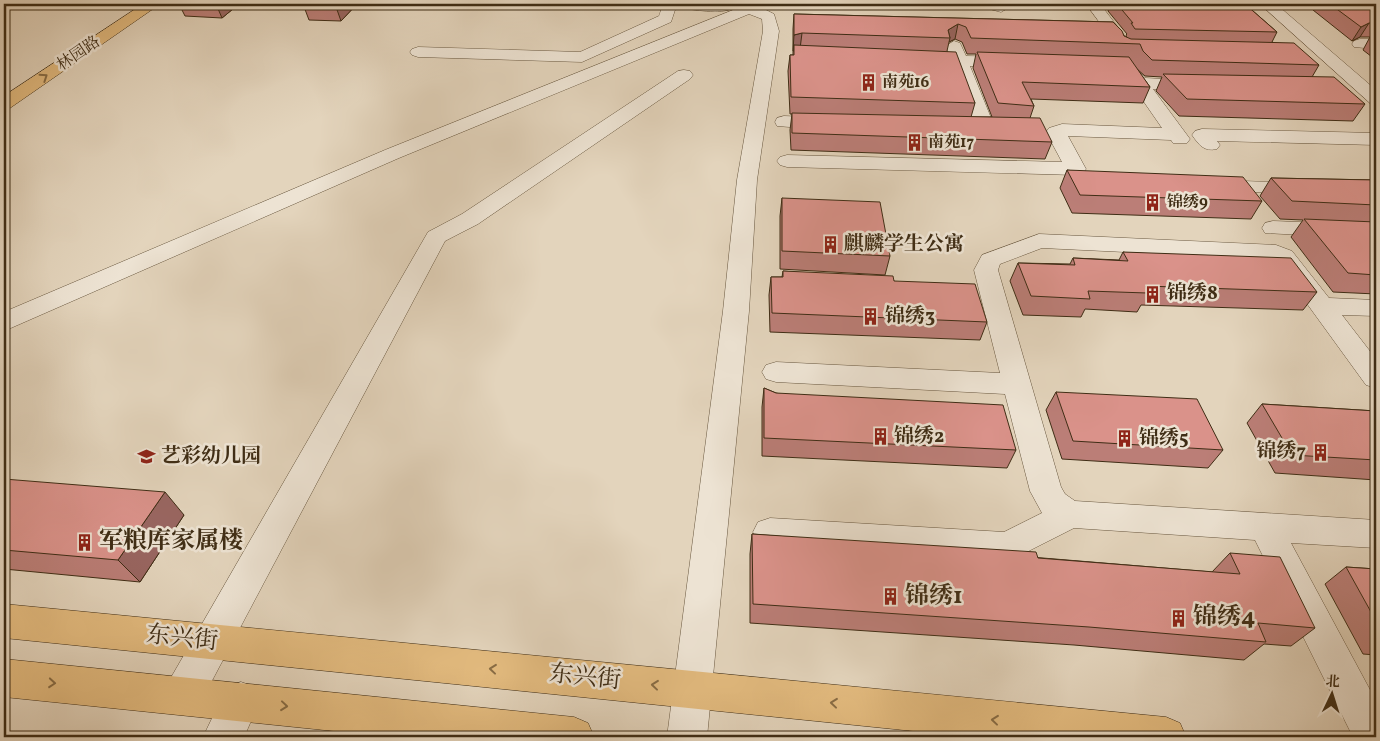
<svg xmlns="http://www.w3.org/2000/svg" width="1380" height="741" font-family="Vollkorn,'Noto Serif SC',serif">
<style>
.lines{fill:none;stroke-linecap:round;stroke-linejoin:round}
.minor-casing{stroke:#68573f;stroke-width:1}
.major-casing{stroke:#3f2d15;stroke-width:1}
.minor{fill:#ede3d3;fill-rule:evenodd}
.major{fill:#e2ba7e;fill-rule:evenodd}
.wall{fill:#bb7e77;stroke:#3f2d15;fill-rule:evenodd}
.shaded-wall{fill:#996661;stroke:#3f2d15}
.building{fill:#da928a;stroke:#3f2d15}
.oneway{stroke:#886c44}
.labels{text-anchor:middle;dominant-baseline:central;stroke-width:5;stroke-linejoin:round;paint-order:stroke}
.far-street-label{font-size:16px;fill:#3f2d15;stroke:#ede3d3}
.far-poi-label{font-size:16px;font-weight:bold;fill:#3f2d15;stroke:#ede3d3;text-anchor:start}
.poi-label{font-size:20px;font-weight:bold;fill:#3f2d15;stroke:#ede3d3;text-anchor:start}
.near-poi-label{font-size:24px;font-weight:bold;fill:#3f2d15;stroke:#ede3d3;text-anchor:start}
.near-street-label{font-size:24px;fill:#3f2d15;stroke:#ede3d3}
</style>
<rect width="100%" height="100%" fill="#e3d4bc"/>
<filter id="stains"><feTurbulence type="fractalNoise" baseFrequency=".004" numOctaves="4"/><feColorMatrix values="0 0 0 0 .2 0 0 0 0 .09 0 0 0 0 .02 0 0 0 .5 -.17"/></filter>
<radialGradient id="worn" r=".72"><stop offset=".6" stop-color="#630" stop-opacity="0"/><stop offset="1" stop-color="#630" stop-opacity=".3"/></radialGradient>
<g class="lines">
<defs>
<g id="minor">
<path d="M663 4H677L671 22 582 62 418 57 412 55 410 52 412 49 418 47 580 52 659 16Z"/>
<path d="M680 4H738C729 16 700 10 687 9L682 8Z"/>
<path d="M748 4H767L762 8 774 14 779 31 757 180 749 311 707 737H667L723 311 737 180 763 31 762 19 749 14 399 158 4 331V312L385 150Z"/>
<path d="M980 4H1002L1008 8 1001 12 982 7Z"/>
<path d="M1086 4H1100L1141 57 1142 61 1136 67 1145 78 1203 81 1206 85 1203 89 1197 90 1153 89 1190 139 1187 143H1173L1171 140 1068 136 1086 169 1083 173 1076 175 787 167 780 165 777 161 780 157 787 155 1062 162 1046 132 1049 128 1062 124 1162 128 1119 66 1125 57Z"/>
<path d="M1260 4H1276L1376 90V104L1370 103Z"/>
<path d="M1298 4H1376V10L1305 8 1300 7Z"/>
<path d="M1360 39H1376V49L1354 47 1352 44 1354 41Z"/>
<path d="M954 41 960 43 966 56 1011 57 1017 58 1019 62 1017 66 1011 67 970 66 995 128 992 132H954L951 128 954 124 973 122 953 66 915 64 913 60 915 56H949L946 46Z"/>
<path d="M684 70 690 71 693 75 690 79 478 224 445 241 197 709 183 714 169 709 164 695 169 681 428 232 462 214 678 71Z"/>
<path d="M784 116 828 118 835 120 837 124 835 128 828 130 777 126 775 122 777 118Z"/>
<path d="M1202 129 1376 133V145L1217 141 1220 145 1217 149C1204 152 1199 145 1192 135L1195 131Z"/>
<path d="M1215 180 1376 186V198L1208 190 1204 186 1208 182Z"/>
<path d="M1273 221 1376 225V239L1265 233 1262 228 1265 223Z"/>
<path d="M1039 234 1276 245 1292 251 1329 298 1376 300V316L1342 315 1376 359V388L1366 385 1276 261 1271 259 1042 248 1000 264 998 270 1061 487 1065 494 1075 501 1376 520V548L1291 543 1376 701V737H1353L1255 540 1074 528 1007 562 770 546 758 542 753 532 758 522 770 518 1004 532 1042 513 1030 491 1005 394 776 382 766 379 762 372 766 365 776 362 1000 373 974 270 982 255Z"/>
<path d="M241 682 255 687 260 701 244 737H203L227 687Z"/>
</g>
<g id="major">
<path d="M143 4H160L10 108 4 109V96Z"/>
<path d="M4 604 1166 717 1180 723 1186 737H972L4 638Z"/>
<path d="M4 659 574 717 588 723 594 737H392L4 697Z"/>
</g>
</defs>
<use href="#minor" class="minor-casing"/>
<use href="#major" class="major-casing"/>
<use href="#minor" class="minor"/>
<use href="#major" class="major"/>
</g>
<g class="wall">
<path d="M179 4H239L222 18 185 16Z"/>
<path d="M303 4H357L341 21 309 20Z"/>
<path d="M1109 4H1245L1277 32 1272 42 1319 65 1312 77 1365 104 1353 121 1179 116 1156 91 1162 77 1145 76 1137 69 1150 87 1143 103 1031 99 1034 106 1030 118 1052 142 1045 159 791 150 790 130 792 114H790L788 71 790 55H793V29L794 14 1113 22 1124 36 1127 38 1126 35 1127 34 1108 11 1110 5ZM955 39 962 42 967 54H976L973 68 992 117H971L975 103 947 51 949 42Z"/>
<path d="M1317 4H1376V60L1363 50 1370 37H1360L1352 41 1313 10Z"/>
<path d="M1067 170 1262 201 1251 219 1072 213 1060 188Z"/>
<path d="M1271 178 1376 180V294L1333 292 1291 237 1303 220 1280 219 1260 196Z"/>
<path d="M782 198 890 256 885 275 780 269V216Z"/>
<path d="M1123 252 1317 292 1303 310 1141 305 1137 312 1085 309 1081 317 1023 315 1010 281 1018 263 1070 264 1073 258 1119 260Z"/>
<path d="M783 271 894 281 987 322 980 340 770 332 769 295 771 277H782Z"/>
<path d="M764 388 776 393 1016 450 1007 468 762 456V407Z"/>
<path d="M1056 392 1223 450 1208 468 1062 459 1046 410Z"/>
<path d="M1262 404 1376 411V480L1275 473 1247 423Z"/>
<path d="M4 479 184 515 140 582 4 569Z"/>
<path d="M752 534 1212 572 1230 553 1315 628 1291 646 1264 644 1244 660 1074 645 750 623V554Z"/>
<path d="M1346 567 1376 569V655L1363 654 1325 584Z"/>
</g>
<g class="shaded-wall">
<path d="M216 4H239L222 18Z"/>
<path d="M335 4H357L341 21Z"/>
<path d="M1369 23 1360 37 1352 41 1361 27Z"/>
<path d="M958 24 955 39 949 42 950 38 948 30Z"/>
<path d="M802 33 800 49 794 45V51H793L794 35Z"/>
<path d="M165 492 184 515 140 582 118 560Z"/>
</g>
<g class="building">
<path d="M1117 4H1245L1277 32 1135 29 1131 23H1133Z"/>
<path d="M1330 4H1376V23H1369L1361 27Z"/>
<path d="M794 14 1113 22 1122 31 1124 36 1131 39 1294 43 1319 65 1152 60 1143 51 1140 44 971 38 966 27 958 24 948 30 950 38 802 33 794 35Z"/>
<path d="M794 45 956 52 975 103 791 97 790 55H794Z"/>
<path d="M977 52 1129 57 1150 87 1022 82 1034 106 998 103Z"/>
<path d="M1163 74 1334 77 1365 104 1187 99Z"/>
<path d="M792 113 1040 118 1052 142 792 133Z"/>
<path d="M1067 170 1243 177 1262 201 1080 195Z"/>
<path d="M1271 178 1376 180V205L1292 201Z"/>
<path d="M782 198 880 202 890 256 782 251Z"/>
<path d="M1304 219 1376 222V275L1348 273Z"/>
<path d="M1123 252 1291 258 1317 292 1146 286 1147 293 1088 291 1090 299 1031 296 1018 263 1075 265 1073 258 1128 261Z"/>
<path d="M783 271 893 276 894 281 975 284 987 322 772 313 771 277H783Z"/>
<path d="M764 388 776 393 1003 405 1016 450 764 438Z"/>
<path d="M1056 392 1197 399 1223 450 1073 441Z"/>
<path d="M1262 404 1376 411V460L1292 455Z"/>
<path d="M4 479 165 492 118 560 4 550Z"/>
<path d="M752 534 1036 552 1038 558 1240 574 1230 553 1280 557 1315 628 1258 623 1266 642 1089 627 753 604Z"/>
<path d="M1346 567 1376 569V621Z"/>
</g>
<defs><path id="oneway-chevron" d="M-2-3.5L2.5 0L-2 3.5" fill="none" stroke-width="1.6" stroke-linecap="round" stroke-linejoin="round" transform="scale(1.25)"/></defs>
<g class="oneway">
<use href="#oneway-chevron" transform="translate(44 77) rotate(-34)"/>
<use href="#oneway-chevron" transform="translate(493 669) rotate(-174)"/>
<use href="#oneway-chevron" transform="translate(52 683) rotate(5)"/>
<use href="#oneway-chevron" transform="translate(655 685) rotate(-174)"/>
<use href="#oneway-chevron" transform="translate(834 703) rotate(-174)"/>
<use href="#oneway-chevron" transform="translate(284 706) rotate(6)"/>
<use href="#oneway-chevron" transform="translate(995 720) rotate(-174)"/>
</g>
<defs>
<symbol id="building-bare" viewBox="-9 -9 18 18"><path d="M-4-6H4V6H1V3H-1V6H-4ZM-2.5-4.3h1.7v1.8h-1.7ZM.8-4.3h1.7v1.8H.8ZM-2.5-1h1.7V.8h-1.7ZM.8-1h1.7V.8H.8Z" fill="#8f2418" stroke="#ede3d3" stroke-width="2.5" paint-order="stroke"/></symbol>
<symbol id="school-bare" viewBox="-9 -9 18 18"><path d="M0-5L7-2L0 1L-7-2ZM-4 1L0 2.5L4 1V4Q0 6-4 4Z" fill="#8f2418" stroke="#ede3d3" stroke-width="2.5" paint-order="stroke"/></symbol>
</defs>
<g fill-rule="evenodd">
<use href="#building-bare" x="856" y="70" width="25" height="25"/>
<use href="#building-bare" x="902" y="130" width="25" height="25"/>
<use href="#building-bare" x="1140" y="190" width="25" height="25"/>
<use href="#building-bare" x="818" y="232" width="25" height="25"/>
<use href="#building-bare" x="1140" y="282" width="25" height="25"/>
<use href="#building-bare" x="858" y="304" width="25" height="25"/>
<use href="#building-bare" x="868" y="424" width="25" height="25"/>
<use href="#building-bare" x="1112" y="426" width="25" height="25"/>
<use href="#building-bare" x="1308" y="440" width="25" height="25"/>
<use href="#school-bare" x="134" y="444" width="25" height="25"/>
<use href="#building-bare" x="72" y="530" width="25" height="25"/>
<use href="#building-bare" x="878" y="584" width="25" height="25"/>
<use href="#building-bare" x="1166" y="606" width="25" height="25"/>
</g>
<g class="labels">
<g class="far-street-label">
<text transform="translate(79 54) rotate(-34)">林园路</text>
</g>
<g class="far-poi-label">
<text x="882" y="83">南苑16</text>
<text x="928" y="143">南苑17</text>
<text x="1167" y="203">锦绣9</text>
</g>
<g class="poi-label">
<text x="844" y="245">麒麟学生公寓</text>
<text x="1167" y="294">锦绣8</text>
<text x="885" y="317">锦绣3</text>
<text x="894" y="437">锦绣2</text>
<text x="1139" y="439">锦绣5</text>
<text x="1306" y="452" text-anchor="end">锦绣7</text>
<text x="161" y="457">艺彩幼儿园</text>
</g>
<g class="near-poi-label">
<text x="99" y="542">军粮库家属楼</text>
<text x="905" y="597">锦绣1</text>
<text x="1193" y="618">锦绣4</text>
</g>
<g class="near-street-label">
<text transform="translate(182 639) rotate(6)">东兴街</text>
<text transform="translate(585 678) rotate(6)">东兴街</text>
</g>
</g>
<rect width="1380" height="741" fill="none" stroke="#e3d4bc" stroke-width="20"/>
<rect x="5" y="5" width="1370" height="731" fill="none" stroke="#3f2d15" stroke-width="2.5"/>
<rect x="10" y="10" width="1360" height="721" fill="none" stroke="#3f2d15"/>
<g transform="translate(1332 694) rotate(4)" stroke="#ede3d3" stroke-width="4" paint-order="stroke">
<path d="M0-4L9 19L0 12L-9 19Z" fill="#3f2d15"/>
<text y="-8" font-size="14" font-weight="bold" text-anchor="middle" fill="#3f2d15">北</text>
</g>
<rect width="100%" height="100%" filter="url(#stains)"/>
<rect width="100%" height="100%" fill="url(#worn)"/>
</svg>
